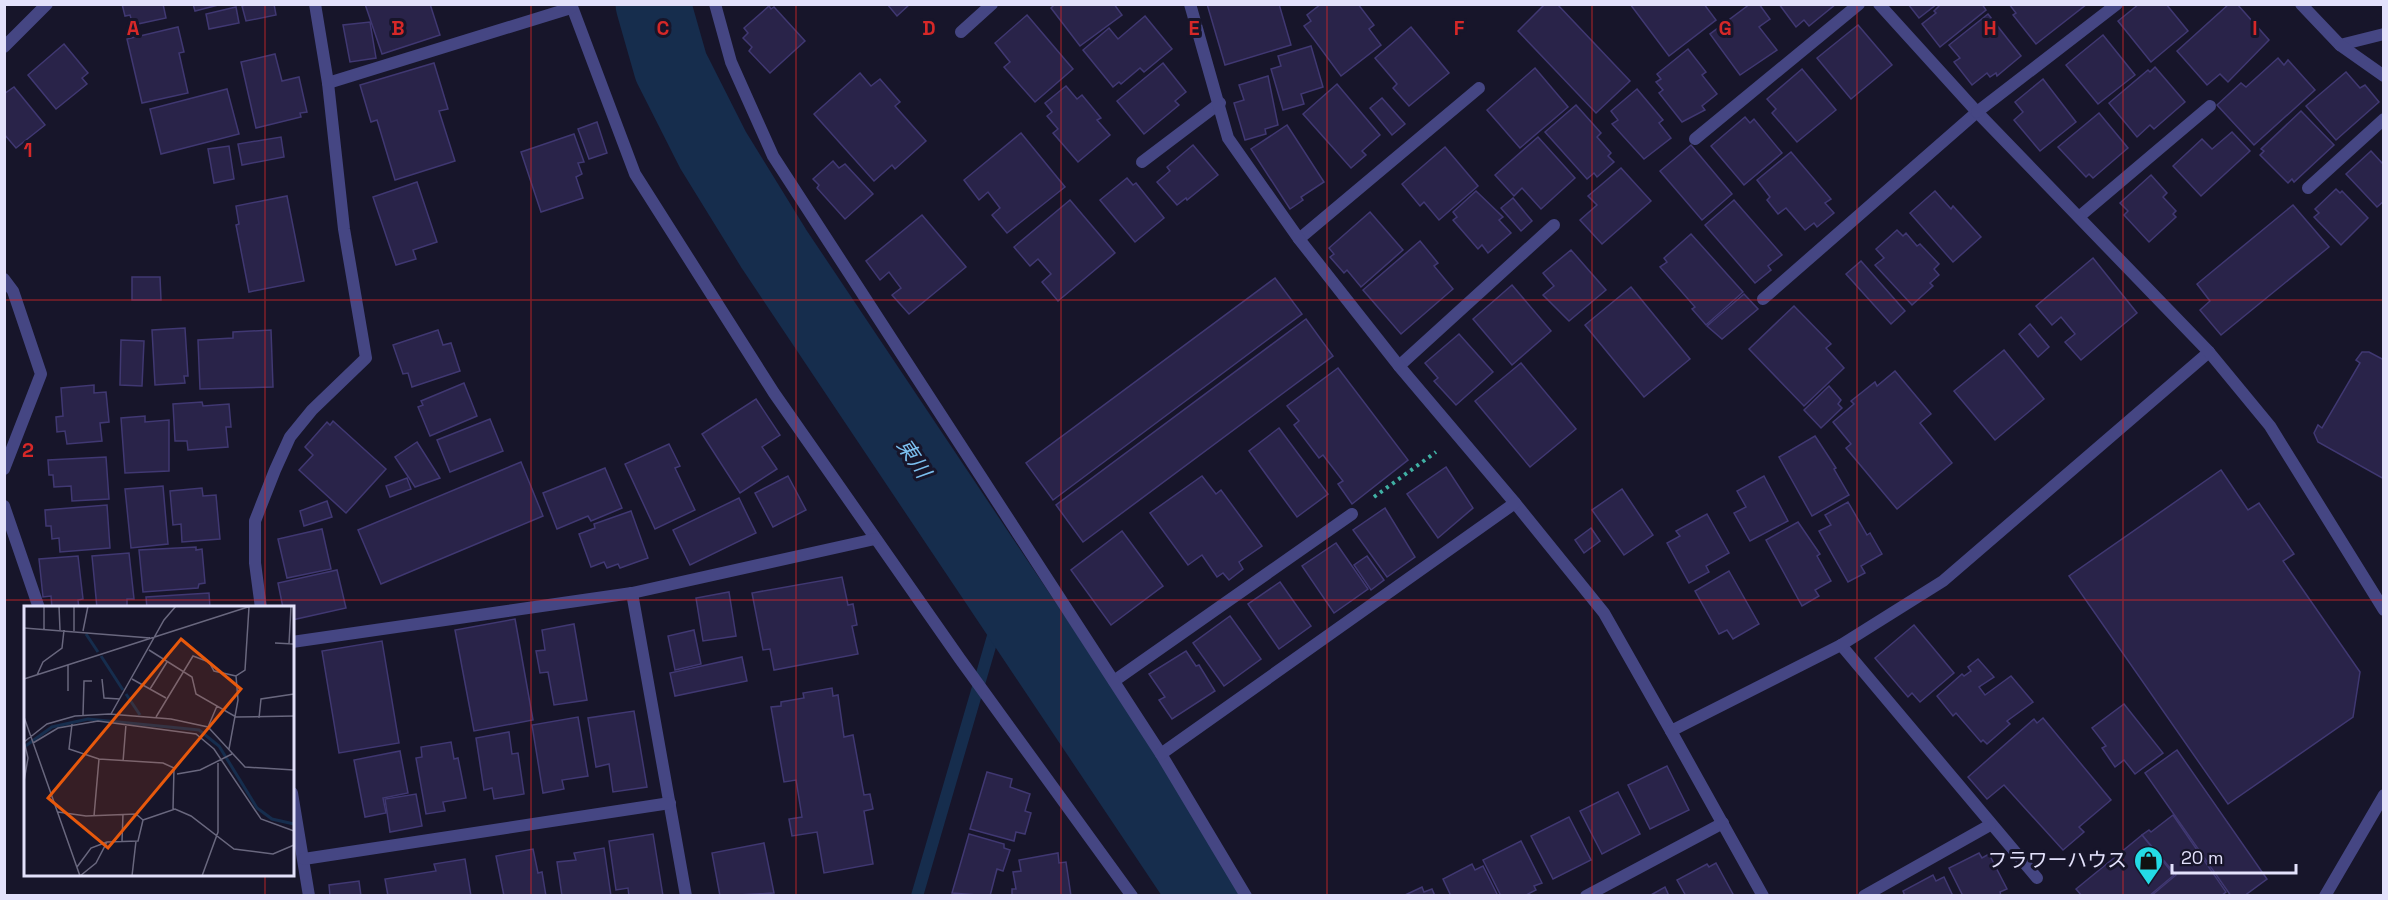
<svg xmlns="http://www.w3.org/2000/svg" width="2388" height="900" font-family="'Space Grotesk','Noto Sans JP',sans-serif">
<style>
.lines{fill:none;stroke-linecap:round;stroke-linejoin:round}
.stream{stroke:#162d4d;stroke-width:12}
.river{stroke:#162d4d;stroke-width:75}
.building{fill:#292349;stroke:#403872;stroke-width:1.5}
.path{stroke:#40b1a4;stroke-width:4;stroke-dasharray:3 4.5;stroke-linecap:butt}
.service{stroke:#454683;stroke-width:12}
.minor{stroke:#454683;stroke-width:12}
.tertiary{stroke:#454683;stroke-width:12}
.grid{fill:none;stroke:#d62828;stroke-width:1.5;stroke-opacity:0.55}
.labels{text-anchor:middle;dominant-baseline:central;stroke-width:6;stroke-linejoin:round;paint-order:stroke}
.poi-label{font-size:20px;fill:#e3e1fb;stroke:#17152a;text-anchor:end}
.water-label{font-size:21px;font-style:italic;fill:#7bbfef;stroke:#17152a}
.inset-river{fill:none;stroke:#162d4d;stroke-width:3}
.inset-road{fill:none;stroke:#69677e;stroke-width:1.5}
.view{fill:#e8590c;fill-opacity:0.15;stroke:#e8590c;stroke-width:3}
.inset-edge{fill:none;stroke:#e3e1fb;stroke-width:3}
.grid-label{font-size:20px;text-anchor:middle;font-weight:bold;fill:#d62828;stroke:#17152a;stroke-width:6;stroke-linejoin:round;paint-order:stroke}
</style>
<rect width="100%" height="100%" fill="#17152a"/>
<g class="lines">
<path class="stream" d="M917 896 1005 595"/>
<path class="river" d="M653 4 671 67 713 150 774 249 1207 896"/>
</g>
<g class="building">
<path d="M122 4H163L166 18 133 25 130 15 125 16Z"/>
<path d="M193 4H222L195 11Z"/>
<path d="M249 4H274L276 15 246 21 242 6Z"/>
<path d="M365 4H430L440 35 382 54Z"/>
<path d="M887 4H910L897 16Z"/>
<path d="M1114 4 1122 15 1080 46 1051 8 1055 4Z"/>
<path d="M1207 4H1279L1291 45 1225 65Z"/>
<path d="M1321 4H1358L1374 25 1369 29 1381 45 1341 76 1304 26 1311 21 1307 15Z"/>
<path d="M1545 4H1557L1630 81 1596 113 1518 31Z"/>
<path d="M1630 4H1704L1716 20 1669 56Z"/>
<path d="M1750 4H1759L1770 19 1759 27 1777 50 1740 75 1710 34Z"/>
<path d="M1779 4H1836L1809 26 1804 20 1796 27Z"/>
<path d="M1908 4H1937L1919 18Z"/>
<path d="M1941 4H1982L1986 10 1940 47 1922 24 1936 13 1934 11Z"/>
<path d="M2009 4H2087L2036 44 2013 15 2016 13Z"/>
<path d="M2139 4H2166L2188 31 2151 62 2118 21Z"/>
<path d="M2229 4H2237L2269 40 2228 82 2220 74 2207 85 2177 51Z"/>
<path d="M769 6 771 9 774 7 805 41 770 73 749 51 752 47 743 38 748 33 744 28Z"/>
<path d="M236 7 239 23 209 29 206 14Z"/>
<path d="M1988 14 2021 56 1997 76 1996 73 1990 77 1987 73 1972 85 1954 62 1960 58 1949 45Z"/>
<path d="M1027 15 1073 69 1035 102 1004 67 1010 62 995 43Z"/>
<path d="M1145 16 1172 49 1144 72 1140 68 1121 84 1119 82 1113 87 1083 50 1109 28 1118 39Z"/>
<path d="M370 22 376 58 350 62 343 25Z"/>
<path d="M1858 25 1892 65 1851 99 1817 58Z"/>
<path d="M178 27 184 52 179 53 188 93 142 103 127 39Z"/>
<path d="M1411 27 1449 73 1409 106 1393 88 1397 84 1375 58Z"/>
<path d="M2103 35 2135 75 2098 104 2066 65Z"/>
<path d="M64 44 88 73 82 78 87 84 56 109 28 75Z"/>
<path d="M1311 46 1323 87 1301 94 1304 104 1283 110 1271 69 1281 66 1278 56Z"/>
<path d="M1688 49 1706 72 1702 75 1717 94 1702 106 1705 110 1682 122 1659 93 1663 90 1656 82 1661 79 1657 74Z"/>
<path d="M275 54 282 81 299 77 307 112 300 113 301 117 256 128 241 62Z"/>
<path d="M2278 58 2284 65 2288 60 2315 90 2254 145 2217 105 2241 83 2246 87Z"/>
<path d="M434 63 448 109 439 111 455 161 395 180 377 120 371 122 360 85Z"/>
<path d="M1163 63 1186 92 1175 101 1179 105 1144 134 1117 101Z"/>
<path d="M2155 67 2185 102 2154 129 2150 125 2137 137 2109 103 2148 70 2150 72Z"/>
<path d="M1535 68 1568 107 1520 148 1487 110Z"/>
<path d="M1802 69 1836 110 1797 142 1772 113 1776 109 1767 99Z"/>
<path d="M2346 72 2360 88 2365 85 2379 102 2336 140 2306 106Z"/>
<path d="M860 73 871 86 880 79 900 102 895 106 926 141 895 169 892 165 874 181 814 114Z"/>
<path d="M1268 76 1278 125 1265 129 1266 134 1245 140 1234 103 1244 100 1239 85Z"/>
<path d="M2043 79 2076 122 2040 151 2014 120 2023 112 2015 102Z"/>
<path d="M1337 84 1380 135 1362 151 1366 155 1351 168 1303 114Z"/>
<path d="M1066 86 1077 99 1082 95 1101 118 1097 120 1110 135 1078 162 1053 133 1058 129 1047 116 1052 112 1045 103Z"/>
<path d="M14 87 45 125 16 148 4 134V94Z"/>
<path d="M227 89 239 134 161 154 150 109Z"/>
<path d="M1637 89 1663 120 1659 123 1671 138 1644 159 1612 124 1618 120 1611 111Z"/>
<path d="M1382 98 1405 124 1392 135 1370 108Z"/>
<path d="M1576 105 1601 133 1597 137 1611 153 1608 156 1614 162 1597 177 1594 173 1587 179 1545 132Z"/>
<path d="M2301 111 2334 145 2294 182 2292 179 2288 183 2260 155 2264 151 2261 149Z"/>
<path d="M2099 113 2128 148 2093 178 2089 174 2086 177 2058 147Z"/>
<path d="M1745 117 1750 123 1754 119 1782 153 1744 185 1711 146Z"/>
<path d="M597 122 607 153 589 159 578 129Z"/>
<path d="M1287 125 1324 182 1301 197 1303 200 1290 209 1251 149Z"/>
<path d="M2232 132 2250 151 2201 196 2173 166 2202 139 2212 149Z"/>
<path d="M1021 133 1065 187 1007 233 992 215 1000 208 988 192 979 200 964 180Z"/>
<path d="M574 134 584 162 578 163 582 174 576 177 583 198 541 212 521 152Z"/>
<path d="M281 137 284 157 242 165 238 144Z"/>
<path d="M1538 137 1575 178 1541 209 1522 188 1514 196 1495 175Z"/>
<path d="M1193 145 1218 175 1187 200 1186 198 1177 205 1157 182 1170 171 1167 167Z"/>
<path d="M1691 145 1732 194 1702 220 1660 171Z"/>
<path d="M229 146 234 179 214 183 208 149Z"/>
<path d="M1445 147 1478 186 1439 220 1424 202 1420 206 1402 184Z"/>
<path d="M2371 151 2382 163 2384 161V201L2377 207 2346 174Z"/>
<path d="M1791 152 1831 199 1825 203 1834 213 1817 227 1814 223 1805 230 1786 208 1778 214 1767 200 1770 197 1757 180Z"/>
<path d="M833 161 839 168 845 164 873 194 845 219 817 188 819 185 813 179Z"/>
<path d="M1621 168 1651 201 1602 244 1580 220 1597 205 1588 196Z"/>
<path d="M2151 175 2167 193 2163 197 2176 211 2173 214 2176 217 2149 242 2124 215 2128 211 2120 203Z"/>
<path d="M1127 178 1133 185 1136 183 1164 218 1135 242 1100 200Z"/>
<path d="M417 182 437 242 413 250 416 259 396 265 373 197Z"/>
<path d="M2336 189 2340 193 2342 191 2368 218 2341 245 2314 217 2319 213 2315 209Z"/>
<path d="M1476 191 1503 217 1499 220 1511 233 1488 253 1482 245 1478 249 1453 220 1457 217 1453 212Z"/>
<path d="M1935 191 1951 209 1953 206 1981 237 1953 262 1910 213Z"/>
<path d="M287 196 304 281 249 292 236 225 239 224 236 206Z"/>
<path d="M1513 198 1532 221 1521 231 1501 208Z"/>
<path d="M1070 200 1115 253 1058 301 1042 282 1051 274 1038 259 1030 266 1014 247Z"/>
<path d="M1734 200 1782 255 1768 266 1771 270 1755 283 1705 225Z"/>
<path d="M2293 205 2329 247 2221 335 2200 310 2210 301 2197 284Z"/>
<path d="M1370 212 1403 250 1361 287 1347 270 1344 273 1330 257 1334 254 1329 248Z"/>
<path d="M922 215 966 267 909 314 892 295 901 288 889 272 880 280 866 261Z"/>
<path d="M1897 230 1903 236 1906 233 1917 246 1920 244 1939 264 1934 269 1939 275 1930 283 1933 286 1912 305 1875 265 1884 258 1876 249Z"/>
<path d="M1691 234 1743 292 1706 325 1692 309 1695 307 1660 267 1667 262 1664 258Z"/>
<path d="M1420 241 1438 263 1434 266 1453 289 1401 334 1363 290Z"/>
<path d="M1571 250 1606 290 1569 321 1543 295 1554 286 1543 273Z"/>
<path d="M2093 258 2137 313 2081 360 2065 342 2075 334 2061 317 2052 325 2036 306Z"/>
<path d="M1861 261 1905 311 1891 324 1846 274Z"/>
<path d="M132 277H160L161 300H132Z"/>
<path d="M1275 278 1302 314 1053 500 1026 463Z"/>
<path d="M1512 285 1551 331 1512 365 1473 319Z"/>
<path d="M1631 287 1690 359 1644 397 1585 325Z"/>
<path d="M1744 294 1758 309 1722 339 1707 326Z"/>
<path d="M1794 306 1831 344 1826 348 1844 368 1804 406 1749 349Z"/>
<path d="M1306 319 1333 356 1083 542 1056 505Z"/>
<path d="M2030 324 2049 347 2038 357 2019 334Z"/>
<path d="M185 328 188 376H184L185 383 155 385 152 330Z"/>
<path d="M271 330 273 387 200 389 198 340 233 338V332Z"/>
<path d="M438 330 443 345 451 343 460 371 412 387 408 373 403 374 393 345Z"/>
<path d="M1459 334 1493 372 1456 405 1434 381 1438 378 1425 363Z"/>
<path d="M121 340 144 341 142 386 120 385Z"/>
<path d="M2004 350 2044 399 1995 440 1954 391Z"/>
<path d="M2362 352H2369L2384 360V479L2318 442 2314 433 2318 425 2322 428 2360 363 2356 360Z"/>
<path d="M1521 363 1576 429 1530 467 1475 401Z"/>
<path d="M1338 368 1408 460 1352 504 1338 484 1343 481 1323 455 1319 458 1294 425 1299 421 1287 406Z"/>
<path d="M1895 371 1931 414 1920 423 1952 463 1897 509 1846 448 1851 444 1833 422 1854 404 1851 401 1875 382 1877 386Z"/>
<path d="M464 383 477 416 430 436 418 407 423 405 421 401Z"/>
<path d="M94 385V393L106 392 109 422 100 423 102 441 67 444 65 431 57 432 56 417 63 416 61 388Z"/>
<path d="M1829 386 1841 400 1838 404 1842 408 1821 428 1804 410Z"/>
<path d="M756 399 780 435 762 447 777 469 740 493 702 434Z"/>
<path d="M202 402 203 406 229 404 231 427H226L228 447 188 450 187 441H175L173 404Z"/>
<path d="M145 416V422L169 420V471L125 473 121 418Z"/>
<path d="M490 419 503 451 450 472 437 440Z"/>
<path d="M333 421 386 469 346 513 299 470 313 455 305 447 327 422 330 425Z"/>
<path d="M1279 428 1328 494 1297 517 1249 451Z"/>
<path d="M1815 436 1836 468 1834 469 1849 495 1812 516 1779 457Z"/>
<path d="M417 442 440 478 415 487 395 457Z"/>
<path d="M669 444 680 466 675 468 695 510 655 529 625 464Z"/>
<path d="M106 457 109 499 72 501 71 486 54 487 53 475H49L48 460Z"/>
<path d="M521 462 543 516 381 584 358 530Z"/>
<path d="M1446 467 1473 508 1438 538 1407 494Z"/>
<path d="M605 468 622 508 591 521 588 516 557 529 543 493Z"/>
<path d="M2221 470 2248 510 2259 503 2294 554 2283 561 2360 672 2353 717 2228 804 2069 576Z"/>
<path d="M788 476 806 510 773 527 755 493Z"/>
<path d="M1202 476 1216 494 1221 490 1262 546 1239 562 1243 569 1229 580 1223 573 1217 577 1202 555 1188 565 1150 513Z"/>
<path d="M1764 476 1788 521 1750 541 1734 513 1746 507 1737 491Z"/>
<path d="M407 478 411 489 390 497 386 486Z"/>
<path d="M163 486 168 544 131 548 125 489Z"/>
<path d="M202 488 203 496 216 495 220 539 182 542 181 524 173 525 170 491Z"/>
<path d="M1622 489 1653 535 1624 555 1592 510Z"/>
<path d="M739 498 756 533 690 565 673 530Z"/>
<path d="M327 501 332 517 304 526 300 511Z"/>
<path d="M1848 502 1867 535 1870 533 1882 554 1861 566 1865 573 1848 582 1819 531 1831 525 1825 515Z"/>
<path d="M107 505 110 548 60 552 59 538 52 539 51 526H46L45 510Z"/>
<path d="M1385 508 1415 557 1387 577 1353 530Z"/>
<path d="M631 511 648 558 620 568 618 564 607 568 604 562 591 567 579 534 595 528 594 524Z"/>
<path d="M1707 514 1729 553 1706 566 1709 572 1689 583 1667 543 1680 536 1676 531Z"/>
<path d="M1798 522 1820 554 1817 556 1831 581 1815 590 1819 596 1802 606 1766 540Z"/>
<path d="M1591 528 1600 541 1584 553 1575 540Z"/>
<path d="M322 529 331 569 287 578 278 539Z"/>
<path d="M1122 531 1163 586 1111 625 1071 570Z"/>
<path d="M1336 543 1368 589 1334 613 1302 566Z"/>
<path d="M196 547V550L202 549 205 583 199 584 198 588 143 592 139 550Z"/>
<path d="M129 553 134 599H127V608H97L92 556Z"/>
<path d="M78 556 83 599 78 600 79 608H52L51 596 43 597 39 559Z"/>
<path d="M1367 556 1384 580 1371 590 1354 565Z"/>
<path d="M337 570 346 608 292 620V608H283L278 583Z"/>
<path d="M1729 571 1759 624 1733 639 1727 630 1719 634 1695 591Z"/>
<path d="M842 577 848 605 853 604 857 625 852 626 858 654 774 670 770 649 763 650 752 593Z"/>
<path d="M1280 582 1311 626 1279 649 1248 604Z"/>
<path d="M729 592 736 636 703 641 696 598Z"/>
<path d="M209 593 210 608H147L146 597Z"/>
<path d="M1230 616 1261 659 1224 686 1193 643Z"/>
<path d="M515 619 533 720 474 731 455 630Z"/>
<path d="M574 624 587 700 554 705 548 672 540 673 536 651 545 650 542 630Z"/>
<path d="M1914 625 1954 673 1920 702 1912 693 1908 697 1875 658Z"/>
<path d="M694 630 701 664 675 670 668 636Z"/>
<path d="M382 641 399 743 339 753 322 651Z"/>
<path d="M1186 651 1196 666 1199 665 1215 691 1172 719 1159 700 1165 697 1149 674Z"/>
<path d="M742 657 747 681 675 696 670 673Z"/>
<path d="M1978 659 1994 677 1979 687 1985 695 2011 676 2033 702 2007 721 2010 724 1987 744 1983 740 1981 742 1956 713 1953 716 1937 696 1962 674 1964 676 1971 671 1968 667Z"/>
<path d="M832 688 833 696 838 695 844 737 853 735 864 795 870 794 873 809 864 811 873 864 824 873 817 832 792 836 789 819 802 817 796 780 784 782 771 707 781 706V702L804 698 803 693Z"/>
<path d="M2124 704 2163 753 2135 774 2124 760 2115 767 2102 748 2106 746 2092 728Z"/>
<path d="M634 711 647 787 613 792 609 764 596 767 588 718Z"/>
<path d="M578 717 588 776 562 780 564 789 543 793 532 725Z"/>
<path d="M2043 718 2111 800 2079 827 2084 832 2063 850 2004 785 1987 799 1968 777 2034 719 2037 723Z"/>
<path d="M509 732 512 754 518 753 524 794 494 799 492 788 484 790 476 738Z"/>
<path d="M451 742 454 759 458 758 466 798 443 802 445 811 426 814 416 758 422 757 421 747Z"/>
<path d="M2177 750 2267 879 2244 896H2231L2145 773Z"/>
<path d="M400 751 408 793 383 798 386 813 365 817 354 760Z"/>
<path d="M1667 766 1689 810 1650 829 1628 785Z"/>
<path d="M987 772 1012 779 1010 787 1030 794 1025 811 1031 813 1025 834 1016 832 1014 841 970 829Z"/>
<path d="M1618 792 1640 834 1602 854 1580 811Z"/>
<path d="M416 794 422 826 390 832 385 799Z"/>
<path d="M2173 815 2226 892 2221 896H2151L2176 875 2142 835 2149 830 2151 832Z"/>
<path d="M1569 817 1591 860 1553 879 1531 836Z"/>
<path d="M653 834 663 896H629L628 888 616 890 609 841Z"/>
<path d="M969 834 1004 844V848L1010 850 1003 871 997 869 990 896 952 893Z"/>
<path d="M2142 835 2174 875 2149 896H2082L2076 889Z"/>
<path d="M1521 841 1542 883 1534 886 1536 890 1524 896H1501L1483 860Z"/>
<path d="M764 843 774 893 720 896 712 853Z"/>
<path d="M604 848 611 896H562L557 862 576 860 574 853Z"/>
<path d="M533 849 538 873 542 872 546 896H504L496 856Z"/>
<path d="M1058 853 1059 863 1066 862 1071 896H1012V889H1016L1013 872 1021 871 1019 860Z"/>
<path d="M1979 853 1982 858 1989 854 2007 889 2000 892 2001 896H1963L1949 868Z"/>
<path d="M465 859 471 896H388L385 879 436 871 434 864Z"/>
<path d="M1716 863 1734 896H1686L1677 880 1707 864 1709 867Z"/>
<path d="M1472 864 1475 870 1483 866 1498 896H1451L1443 879Z"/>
<path d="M1933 875 1936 881 1944 877 1953 896H1905L1903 891Z"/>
<path d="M359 881 361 896H330L329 885Z"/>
<path d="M1422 887 1424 892 1432 889 1435 896H1403Z"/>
<path d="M1665 887 1669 896H1649Z"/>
</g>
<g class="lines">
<path class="path" d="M1374 497 1436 452"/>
<g class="service">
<path d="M961 32 992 4"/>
<path d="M1695 139 1859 4"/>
<path d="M1142 162 1220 103"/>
<path d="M2308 188 2384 119"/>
<path d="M2080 216 2210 106"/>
<path d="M1299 239 1479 88"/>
<path d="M1763 299 1977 112"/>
<path d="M1399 366 1554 225"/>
<path d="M1841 645 2037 878"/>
<path d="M1114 681 1352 514"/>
<path d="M1586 896 1723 823"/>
<path d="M1864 896 1990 825"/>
</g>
<g class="minor">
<path d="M571 4 635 174 774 393 960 659 1132 896"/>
<path d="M715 4 731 62 773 156 1161 754 1246 896"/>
<path d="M1190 4 1228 138 1299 239 1399 366 1515 503 1604 613 1671 731 1841 645 1943 581 2209 352"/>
<path d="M1879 4 1977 112 2209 352 2270 426 2384 610"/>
<path d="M2301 4 2340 45 2384 34"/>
<path d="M2340 45 2384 76"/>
<path d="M4 47 47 4"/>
<path d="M328 83 571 8"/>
<path d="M1977 112 2117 4"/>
<path d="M4 279 13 291 41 374 4 469"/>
<path d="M4 506 39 608"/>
<path d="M632 593 686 896"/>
<path d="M261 608 255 563V521L275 470 290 437 312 410 366 358 344 229 328 83 315 4"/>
<path d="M292 642 632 593 875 539"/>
<path d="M1671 731 1763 896"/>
<path d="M1161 754 1515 503"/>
<path d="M292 793 309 896"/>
<path d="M304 859 670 803"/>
</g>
<path class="tertiary" d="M2325 896 2384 795"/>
</g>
<path class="grid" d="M265 4V608M531 4V896M796 4V896M1061 4V896M1327 4V896M1592 4V896M1857 4V896M2123 4V896M4 300H2384M4 600H2384M265 874V896"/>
<defs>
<symbol id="shop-pin" viewBox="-11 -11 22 30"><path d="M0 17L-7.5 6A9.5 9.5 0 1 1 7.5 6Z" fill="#24dbe5" stroke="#17152a"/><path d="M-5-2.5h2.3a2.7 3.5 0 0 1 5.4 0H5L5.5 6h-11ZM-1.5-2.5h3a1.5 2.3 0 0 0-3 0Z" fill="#111"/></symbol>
</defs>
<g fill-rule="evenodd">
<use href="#shop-pin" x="2132" y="844" width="33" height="45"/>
</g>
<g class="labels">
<g class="poi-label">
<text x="2127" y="860">フラワーハウス</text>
</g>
<g class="water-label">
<text transform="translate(914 458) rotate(56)">東川</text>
</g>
</g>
<g transform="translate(24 606)">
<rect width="270" height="270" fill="#17152a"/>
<path class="inset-river" d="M62 28 74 46M77 50 99 84M102 88 116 109M0 141 28 121 64 113 175 124 195 140 233 202 248 213 270 218"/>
<path class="inset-road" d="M20 0V23M35 0 36 24M50 0V25M0 22 126 32M59 25 64 0M251 37 270 38M265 38 267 0M125 44 168 71 172 88 212 111 270 110M44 59V85M13 69 19 56 38 42 40 24M0 73 227 0M78 73 80 92 96 93M108 73 142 92M126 83 143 56M87 108 140 14 152 0M59 109 60 75H68M0 111 56 270M132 111 169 50 185 56 190 65 212 70M235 112 237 93 270 88M48 118 45 143 75 153M184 121 193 100M0 135 4 152 0 175M0 136 23 118 51 110 85 108 147 113 184 121 221 161 270 164M9 137 34 122 74 115 172 128 190 143 237 213 270 225M205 143 214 94 212 70 221 64 225 1M99 156 102 118M153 168 176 164 208 148M34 206 62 210 112 208 119 214M70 210 75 153 139 157 150 162 149 203M119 214 151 203 167 210 210 243 249 248 270 239M98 235 99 208M53 261 67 242 83 236M56 270 72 257 83 236 114 235 119 214M108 270 112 235M178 270 194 226V157"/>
<path class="view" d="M157 33 217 83 84 242 24 192Z"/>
<rect width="270" height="270" class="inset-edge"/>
</g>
<g class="grid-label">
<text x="133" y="35">A</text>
<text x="398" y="35">B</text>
<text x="663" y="35">C</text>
<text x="929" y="35">D</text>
<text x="1194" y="35">E</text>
<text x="1459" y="35">F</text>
<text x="1725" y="35">G</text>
<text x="1990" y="35">H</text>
<text x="2255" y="35">I</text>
<text x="28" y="157">1</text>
<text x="28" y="457">2</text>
</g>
<rect width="2388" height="900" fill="none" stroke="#e3e1fb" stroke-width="12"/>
<path d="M2172 864v9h124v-9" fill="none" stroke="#e3e1fb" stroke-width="3"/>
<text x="2181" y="864" font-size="18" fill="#e3e1fb" stroke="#17152a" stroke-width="4.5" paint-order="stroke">20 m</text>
</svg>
